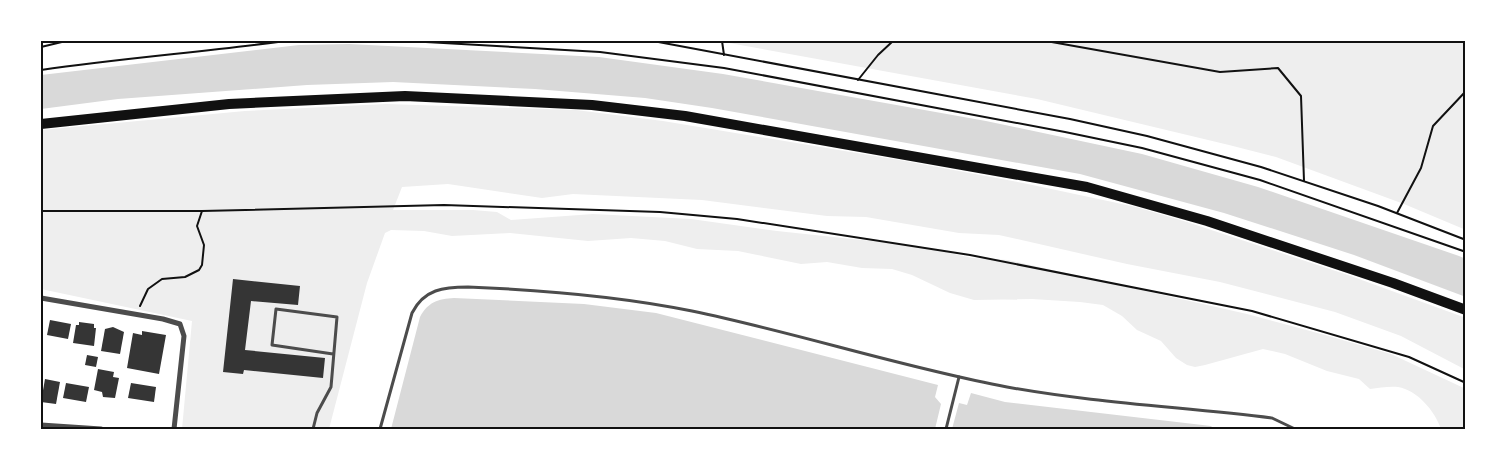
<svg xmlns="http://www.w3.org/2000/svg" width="1507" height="470" font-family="Cabin,sans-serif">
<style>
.green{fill:#eee}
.water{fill:#d9d9d9}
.building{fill:#353535}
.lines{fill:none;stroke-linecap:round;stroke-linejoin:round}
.path{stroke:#111;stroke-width:2}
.service{stroke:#4c4c4c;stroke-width:3}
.minor{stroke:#4c4c4c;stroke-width:5}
.trunk{stroke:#111;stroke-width:10}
.neatline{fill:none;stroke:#111;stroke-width:2}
</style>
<rect width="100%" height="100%" fill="#fff"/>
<g class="green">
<path d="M718 41H1466V230L1404 204 1276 157 1229 145 1037 99Z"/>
<path d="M386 104 576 110 663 121 905 161 1023 183 1136 207 1187 222 1348 275 1466 318V370L1401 336 1335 312 1220 282 1127 264 999 235 959 233 866 217 827 216 702 200 573 194 542 198 448 184 402 187 393 210H473L497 212 511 220 593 214 691 219 777 231 918 246 972 258 1008 260 1247 314 1325 335 1391 354 1466 389V429H1441C1435 411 1417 390 1398 387 1389 386 1379 388 1370 389L1359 379 1327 371 1285 354 1263 349 1205 365 1195 367 1187 365 1176 358 1161 341 1137 330 1122 316 1103 305 1080 302 1032 299 974 300 950 293 912 275 892 269 862 268 827 262 801 264 738 251 697 249 665 241 631 238 588 241 510 233 452 236 424 231 391 230 385 233 367 283 329 429H182L192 321 41 289V130L245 111Z"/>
</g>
<g class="water">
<path d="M349 44 599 57 723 74 986 121 1142 154 1258 187 1459 256 1466 259V297L1354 255 1224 213 1080 174 712 108 645 98 535 89 393 82 307 85 118 99 41 109V75L299 45Z"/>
<path d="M454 298 584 304 656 313 938 385 935 397 941 404 935 429H391L420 317C428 302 438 299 454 298Z"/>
<path d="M971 393 1005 402 1211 426 1214 429H952L959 403 967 405Z"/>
</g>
<g class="building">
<path d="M233 279 300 286 298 305 251 301 245 350 325 358 323 378 244 370 243 374 223 372Z"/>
<path d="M50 320 71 324 68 339 47 335Z"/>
<path d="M79 322 94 324V328H96L94 346 73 343 76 325H79Z"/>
<path d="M113 327 124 332 120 354 101 351 105 329Z"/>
<path d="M142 331 166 335 159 374 127 368 133 333 142 335Z"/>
<path d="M87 355 98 357 96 367 85 365Z"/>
<path d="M98 369 114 372 113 377 119 378 115 398 103 397 102 392 94 390Z"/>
<path d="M45 379 60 382 56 404 41 402Z"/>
<path d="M66 383 89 387 86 402 63 398Z"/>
<path d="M131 383 156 387 154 402 128 398Z"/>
</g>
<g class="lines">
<g class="path">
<path d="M408 41 600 52 724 68 1065 132 1142 148 1260 180 1466 252"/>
<path d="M653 41 1070 119 1147 136 1261 167 1378 206 1466 240"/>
<path d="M722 41 724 55"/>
<path d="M1046 41 1220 72 1278 68 1301 96 1304 181"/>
<path d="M41 47 66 41"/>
<path d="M41 70C122 58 204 52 285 41"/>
<path d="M858 80 878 55 893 41"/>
<path d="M41 211H202L444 205 660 212 737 219 970 255 1252 311 1409 357 1466 383"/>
<path d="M1397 213 1421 168 1433 126 1466 91"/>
<path d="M140 306 148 289 162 279 185 277 199 270 202 265 204 245 197 226 202 211"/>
</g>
<g class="service">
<path d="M313 429 317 413 331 387 337 317 276 309 272 345 333 354"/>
<path d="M380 429 412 313C424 289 444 287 468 287 544 290 618 296 692 311 798 333 901 367 1007 387 1095 403 1183 407 1272 418L1295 429"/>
<path d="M946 429 959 377"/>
</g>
<g class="minor">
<path d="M41 298 163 319 180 324 184 336 174 429"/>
<path d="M41 425 101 429"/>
</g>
<path class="trunk" d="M41 124 229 104 405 96 592 105 685 116 1087 187 1207 221 1393 283 1466 310"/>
</g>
<rect width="1507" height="470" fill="none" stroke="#ffffff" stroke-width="85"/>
<rect x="42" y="42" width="1422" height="386" class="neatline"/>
</svg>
